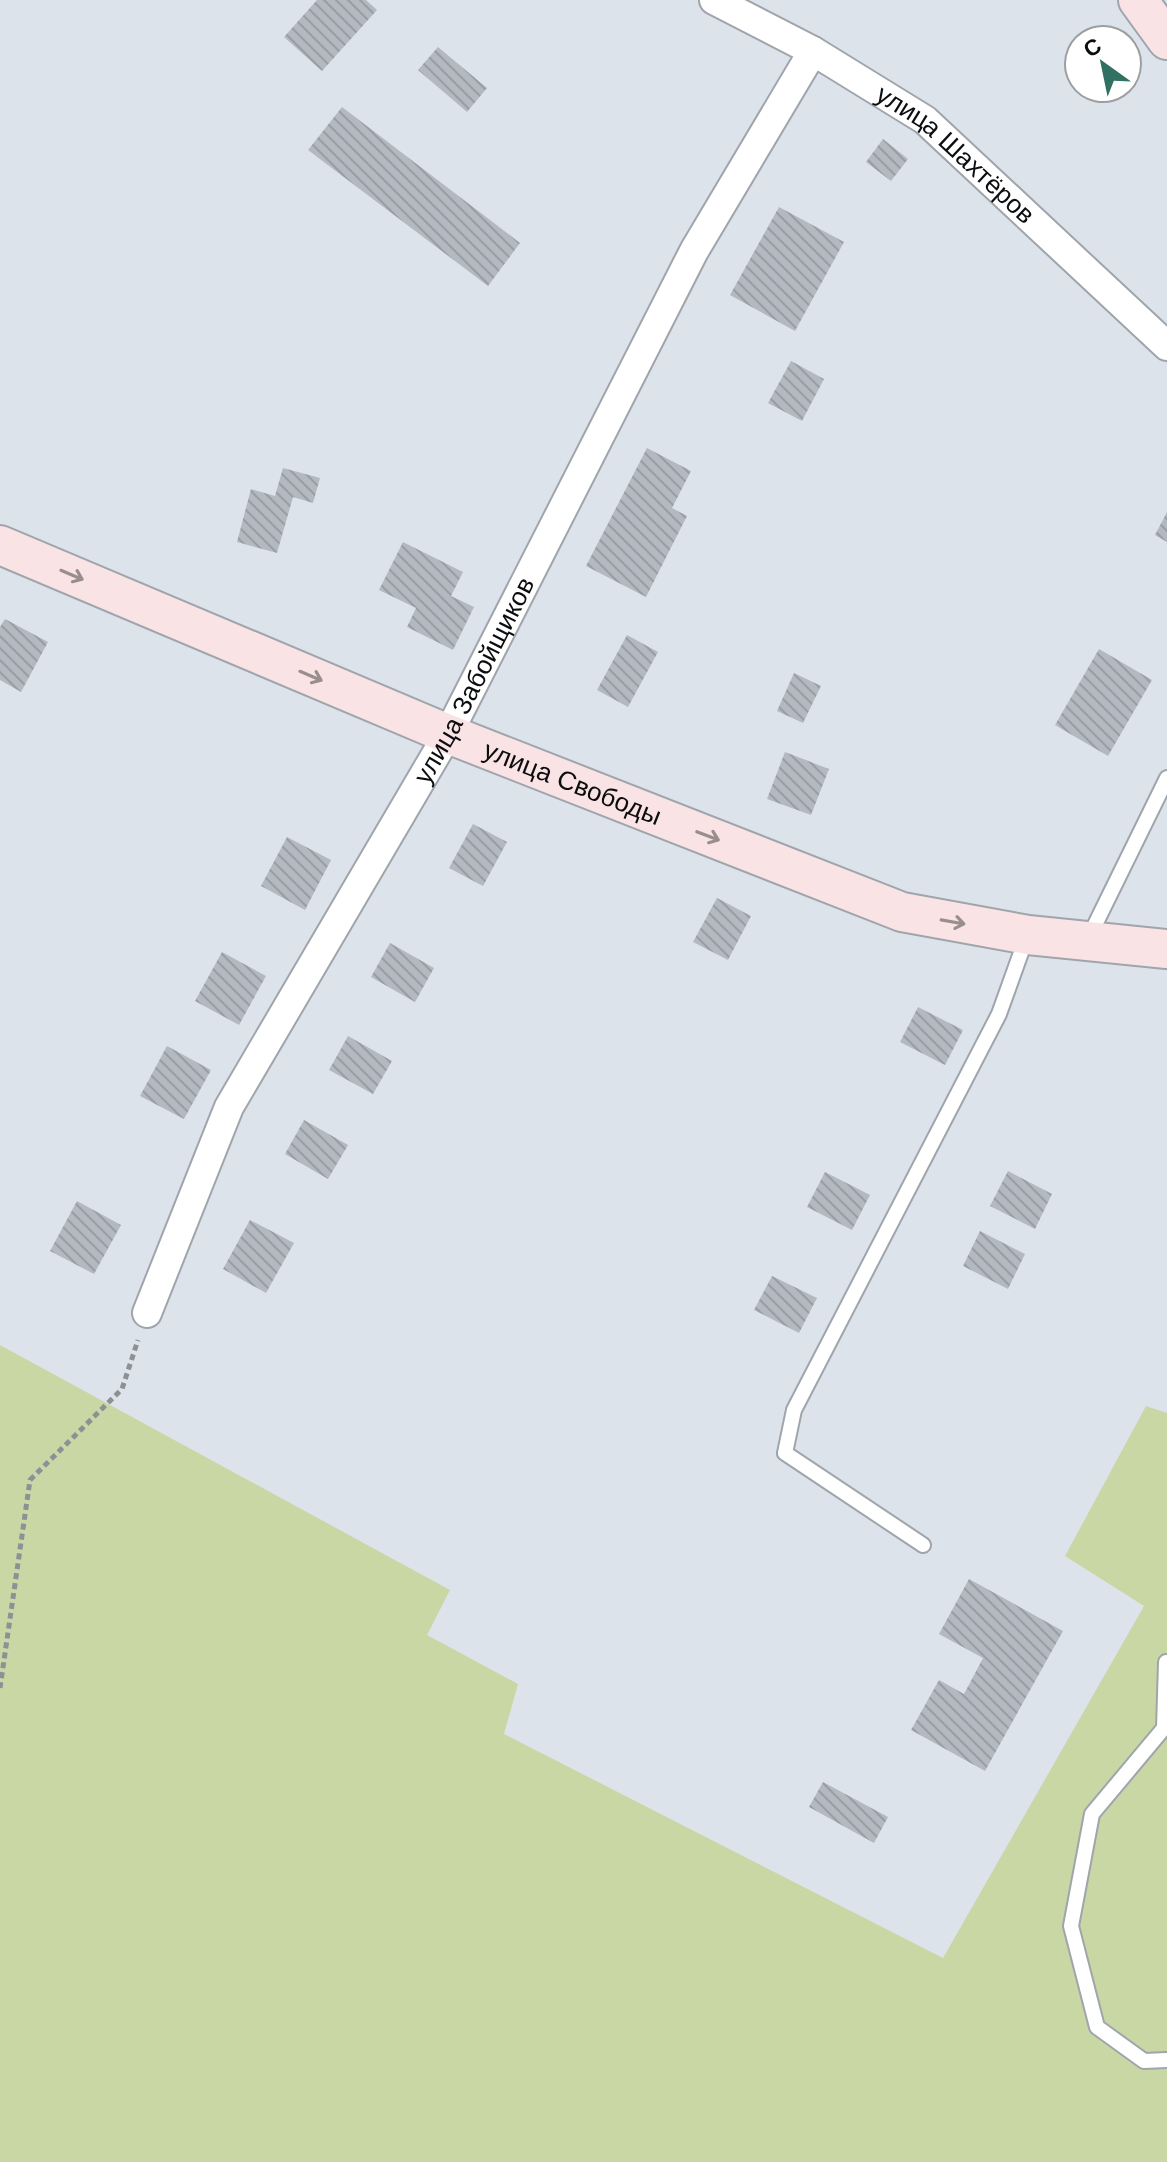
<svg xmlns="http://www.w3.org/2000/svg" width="1167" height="2162" font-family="Arial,sans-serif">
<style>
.grass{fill:#c9d7a5}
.building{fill:url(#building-back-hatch)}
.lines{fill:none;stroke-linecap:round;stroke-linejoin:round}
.service-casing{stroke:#9fa5ab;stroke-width:18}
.minor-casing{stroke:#9fa5ab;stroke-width:32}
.secondary-casing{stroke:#9fa5ab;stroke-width:42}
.path{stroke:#8c9196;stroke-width:5;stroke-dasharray:6 4;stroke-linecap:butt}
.service{stroke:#fff;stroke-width:14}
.minor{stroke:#fff;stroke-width:28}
.secondary{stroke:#fae3e5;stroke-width:38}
.oneway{stroke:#9a8d8f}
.labels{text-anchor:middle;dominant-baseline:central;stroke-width:6;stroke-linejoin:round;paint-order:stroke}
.street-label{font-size:26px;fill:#0b0d0f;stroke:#fff}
</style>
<defs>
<pattern id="building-back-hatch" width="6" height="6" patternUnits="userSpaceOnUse" patternTransform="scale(2)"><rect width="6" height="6" fill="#b3b9c0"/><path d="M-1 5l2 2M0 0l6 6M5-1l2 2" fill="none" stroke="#999ea4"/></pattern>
</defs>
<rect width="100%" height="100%" fill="#dde3eb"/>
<path class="grass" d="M0 1345 450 1590 427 1635 518 1684 504 1734 943 1958 1144 1606 1065 1556 1146 1406 1167 1413V2162H0Z"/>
<g class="building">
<path d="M317 0H366L377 10 322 71 284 37Z"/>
<path d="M438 47 487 88 467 112 418 70Z"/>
<path d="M342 107 520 243 488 286 308 150Z"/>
<path d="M883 139 908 159 891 181 866 162Z"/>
<path d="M779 207 844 242 795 331 730 295Z"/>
<path d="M791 361 824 379 802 421 768 403Z"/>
<path d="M647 448 691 471 672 508 687 516 646 597 586 566Z"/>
<path d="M283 468 320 478 313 503 293 497 277 553 237 542 251 489 275 496Z"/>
<path d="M1167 512V542L1155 535Z"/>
<path d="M403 542 463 572 451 596 474 607 453 650 407 627 416 608 379 590Z"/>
<path d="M5 619 48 642 21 692 0 680V627Z"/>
<path d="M627 635 658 652 628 707 597 690Z"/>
<path d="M1099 649 1152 680 1108 756 1055 725Z"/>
<path d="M794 673 821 686 803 723 777 711Z"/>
<path d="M785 752 829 769 811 815 767 799Z"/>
<path d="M473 824 507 842 483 886 449 868Z"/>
<path d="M287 837 331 860 305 910 261 886Z"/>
<path d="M717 898 751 916 728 960 693 942Z"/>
<path d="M390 943 434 968 415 1002 371 977Z"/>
<path d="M222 952 266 976 239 1025 195 1001Z"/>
<path d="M918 1007 963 1030 945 1065 900 1042Z"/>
<path d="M348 1036 392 1061 373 1094 329 1070Z"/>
<path d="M167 1046 211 1070 184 1119 140 1096Z"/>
<path d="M304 1120 348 1145 328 1179 285 1154Z"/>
<path d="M1008 1171 1052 1194 1035 1229 990 1206Z"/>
<path d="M825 1172 870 1195 852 1230 807 1207Z"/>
<path d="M77 1201 121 1225 94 1274 50 1251Z"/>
<path d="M250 1220 294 1243 266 1293 223 1269Z"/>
<path d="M980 1231 1025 1254 1008 1289 963 1266Z"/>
<path d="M772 1276 817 1298 799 1333 754 1310Z"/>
<path d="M969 1579 1063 1631 985 1771 911 1730 939 1680 964 1694 983 1658 939 1634Z"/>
<path d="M823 1782 888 1817 874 1843 809 1807Z"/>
</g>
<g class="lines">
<defs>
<g id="service">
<path d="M1089 937 1167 778"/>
<path d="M923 1545 785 1453 794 1410 999 1014 1027 936"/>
<path d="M1166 1662 1164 1728 1092 1814 1071 1926 1097 2027 1144 2061 1167 2060"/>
</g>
<g id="minor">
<path id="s1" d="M714 0 813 51 925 120 1167 346"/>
<path id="s2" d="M147 1313 229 1107 448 734 694 251 813 51"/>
</g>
<g id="secondary">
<path d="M1138 0 1167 40"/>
<path id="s3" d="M0 545 448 734 902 912 1028 935 1167 949"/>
</g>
</defs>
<use href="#service" class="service-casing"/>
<use href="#minor" class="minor-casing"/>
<use href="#secondary" class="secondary-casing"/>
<path class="path" d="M0 1688 30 1480 122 1389 138 1340"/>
<use href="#service" class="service"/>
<use href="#minor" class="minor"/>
<use href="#secondary" class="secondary"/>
</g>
<defs><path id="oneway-shaft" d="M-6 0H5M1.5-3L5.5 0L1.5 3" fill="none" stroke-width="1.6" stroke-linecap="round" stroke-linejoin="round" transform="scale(2)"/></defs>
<g class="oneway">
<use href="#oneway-shaft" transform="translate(72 575) rotate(23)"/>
<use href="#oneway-shaft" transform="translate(311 676) rotate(23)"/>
<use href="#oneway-shaft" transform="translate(708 836) rotate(21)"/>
<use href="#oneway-shaft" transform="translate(953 922) rotate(10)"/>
</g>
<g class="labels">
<g class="street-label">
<text stroke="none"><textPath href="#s1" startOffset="288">улица Шахтёров</textPath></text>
<text stroke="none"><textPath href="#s2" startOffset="714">улица Забойщиков</textPath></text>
<text stroke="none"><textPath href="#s3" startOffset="620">улица Свободы</textPath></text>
</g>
</g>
<g transform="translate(1103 64) rotate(327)"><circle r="38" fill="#ffffff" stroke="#9d9e9f" stroke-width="2"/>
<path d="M0-6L14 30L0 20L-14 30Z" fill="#307161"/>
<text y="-12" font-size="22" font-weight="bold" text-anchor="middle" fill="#0b0d0f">С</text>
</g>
</svg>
